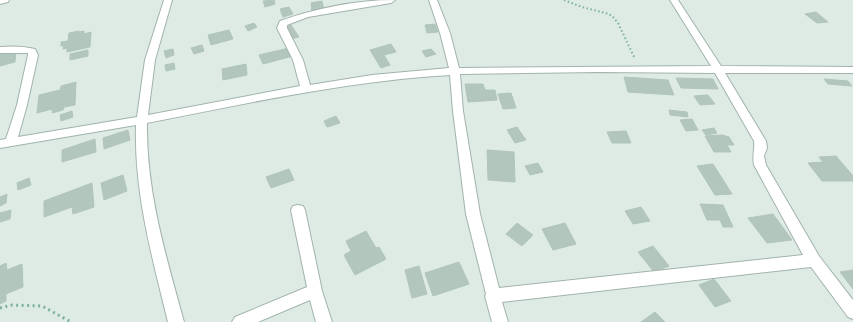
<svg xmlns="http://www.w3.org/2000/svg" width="853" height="322" font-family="Lato,sans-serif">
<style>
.building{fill:#b3c6bd;stroke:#b0c5bb}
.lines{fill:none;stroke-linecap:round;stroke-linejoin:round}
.minor-casing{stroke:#a1b3ab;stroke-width:2}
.path-far1{stroke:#7bb29c;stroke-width:2;stroke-dasharray:1.5 2.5;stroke-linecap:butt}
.path{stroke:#7bb29c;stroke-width:3;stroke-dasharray:2 3.5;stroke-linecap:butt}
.minor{fill:#fff;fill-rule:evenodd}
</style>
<rect width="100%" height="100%" fill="#deebe4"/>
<g class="building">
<path d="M274 0 275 4 265 7 263 1Z"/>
<path d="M322 1 324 10 312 12 311 3Z"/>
<path d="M289 7 293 14 283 17 280 9Z"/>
<path d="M816 12 828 22 817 23 805 14Z"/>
<path d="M254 23 257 27 248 31 245 26Z"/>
<path d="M435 24 438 32 427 33 425 25Z"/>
<path d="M291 25 299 37 290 39 283 28Z"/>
<path d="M229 30 233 39 211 45 208 35Z"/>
<path d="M79 31V32L84 31V34L91 32 90 47 67 52V48L63 49 64 46H61V42L68 41 69 33Z"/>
<path d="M391 44 396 52 384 55 390 65 381 68 370 50Z"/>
<path d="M202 45 204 51 194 54 191 48Z"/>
<path d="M289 48 293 56 263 64 259 55Z"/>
<path d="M173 49 174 55 166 58 164 51Z"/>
<path d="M431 49 436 54 426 57 422 51Z"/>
<path d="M16 50 15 62 0 66V54Z"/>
<path d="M88 50V56L70 60V54Z"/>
<path d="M174 63 175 69 166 71 165 65Z"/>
<path d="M246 64 247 75 223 80 222 69Z"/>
<path d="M624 77 668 80 674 95 628 92Z"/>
<path d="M676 78 713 79 718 89 681 88Z"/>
<path d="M824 79 848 81 852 86 828 84Z"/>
<path d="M76 82 75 105 64 107 63 110 52 113V109L37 113 39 95 60 90 61 86Z"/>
<path d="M465 84H483L485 90H495L497 100 468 102Z"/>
<path d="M511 93 516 108 503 109 498 94Z"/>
<path d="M708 95 715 104 700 105 694 96Z"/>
<path d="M669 110 687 112 688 117 670 115Z"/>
<path d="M72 111 73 117 61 121 60 115Z"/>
<path d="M336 116 340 123 327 127 324 121Z"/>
<path d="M692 119 698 130 686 131 680 120Z"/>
<path d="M517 127 526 140 515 143 507 130Z"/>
<path d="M714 128 717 133 706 135 702 130Z"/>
<path d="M128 130 130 140 104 149 103 138Z"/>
<path d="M626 131 631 143H612L607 132Z"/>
<path d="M722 135 729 137 734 145H727L731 152H714L705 136Z"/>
<path d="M95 139 96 152 62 162V150Z"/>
<path d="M487 150 514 152 515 182 488 180Z"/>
<path d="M836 156 853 176V181H822L808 163 823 162 819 157Z"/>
<path d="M538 163 543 172 530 175 525 166Z"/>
<path d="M713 164 732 194 715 195 697 166Z"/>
<path d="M289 169 294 180 271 188 266 177Z"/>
<path d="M123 175 127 191 104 200 101 183Z"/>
<path d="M29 178 31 185 18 190 17 183Z"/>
<path d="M92 183 94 207 73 214 72 207 44 217V201Z"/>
<path d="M7 194 6 203 0 206V197Z"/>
<path d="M700 204 723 205 733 227H723L720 220H707Z"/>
<path d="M641 207 650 221 633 224 625 211Z"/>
<path d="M11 210 10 219 0 222V213Z"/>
<path d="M773 214 792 240 767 243 748 218Z"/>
<path d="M517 223 533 235 522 246 506 234Z"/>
<path d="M565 223 576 244 553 250 542 229Z"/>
<path d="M366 231 376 248 379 247 386 259 355 275 344 255 351 251 346 241Z"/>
<path d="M653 246 669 266 654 272 638 252Z"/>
<path d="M459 262 469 284 433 296 425 273Z"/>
<path d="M6 263 7 270 22 264 23 287 6 294V301L0 304V266Z"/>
<path d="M419 266 427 294 412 298 405 270Z"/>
<path d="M853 270V289L840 272Z"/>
<path d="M714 279 731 301 715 307 699 285Z"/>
<path d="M655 312 665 322H641Z"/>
</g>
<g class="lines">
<defs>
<g id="minor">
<path d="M0 0H9L8 2 0 4Z"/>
<path d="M164 0H172L155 60 148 115 300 86 293 60 277 28 280 21C317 8 356 0 395 0L391 3 308 17 287 25V28L303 60 310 85 372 75 449 68 440 33 429 0H437L450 33 459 68 711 66 670 0H678L721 66 853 67V73H725L766 141 767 148 764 156 766 165 819 256 853 300V319L848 317 811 267 502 302 508 322H492L485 296 486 294 466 214 453 111 450 75C348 81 248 103 147 123 146 192 166 256 184 322H168C152 257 134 193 136 125L0 148V140L6 139 17 105 28 55V53H0V47C12 46 23 46 35 49L38 55 27 105 18 137 137 117 145 60ZM598 72 715 73 754 141C755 150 752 156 754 165L803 255 499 288 480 214 463 111 460 74Z"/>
<path d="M298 205 303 206 305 210 322 291 332 322H316L310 300 258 322H232L235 317 307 287 291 210 293 206Z"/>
</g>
</defs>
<use href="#minor" class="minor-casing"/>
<path class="path-far1" d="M564 0 582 7 609 14 613 17 618 23 635 59"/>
<path class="path" d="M0 308 12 305 42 306 71 322"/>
<use href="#minor" class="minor"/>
</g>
</svg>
